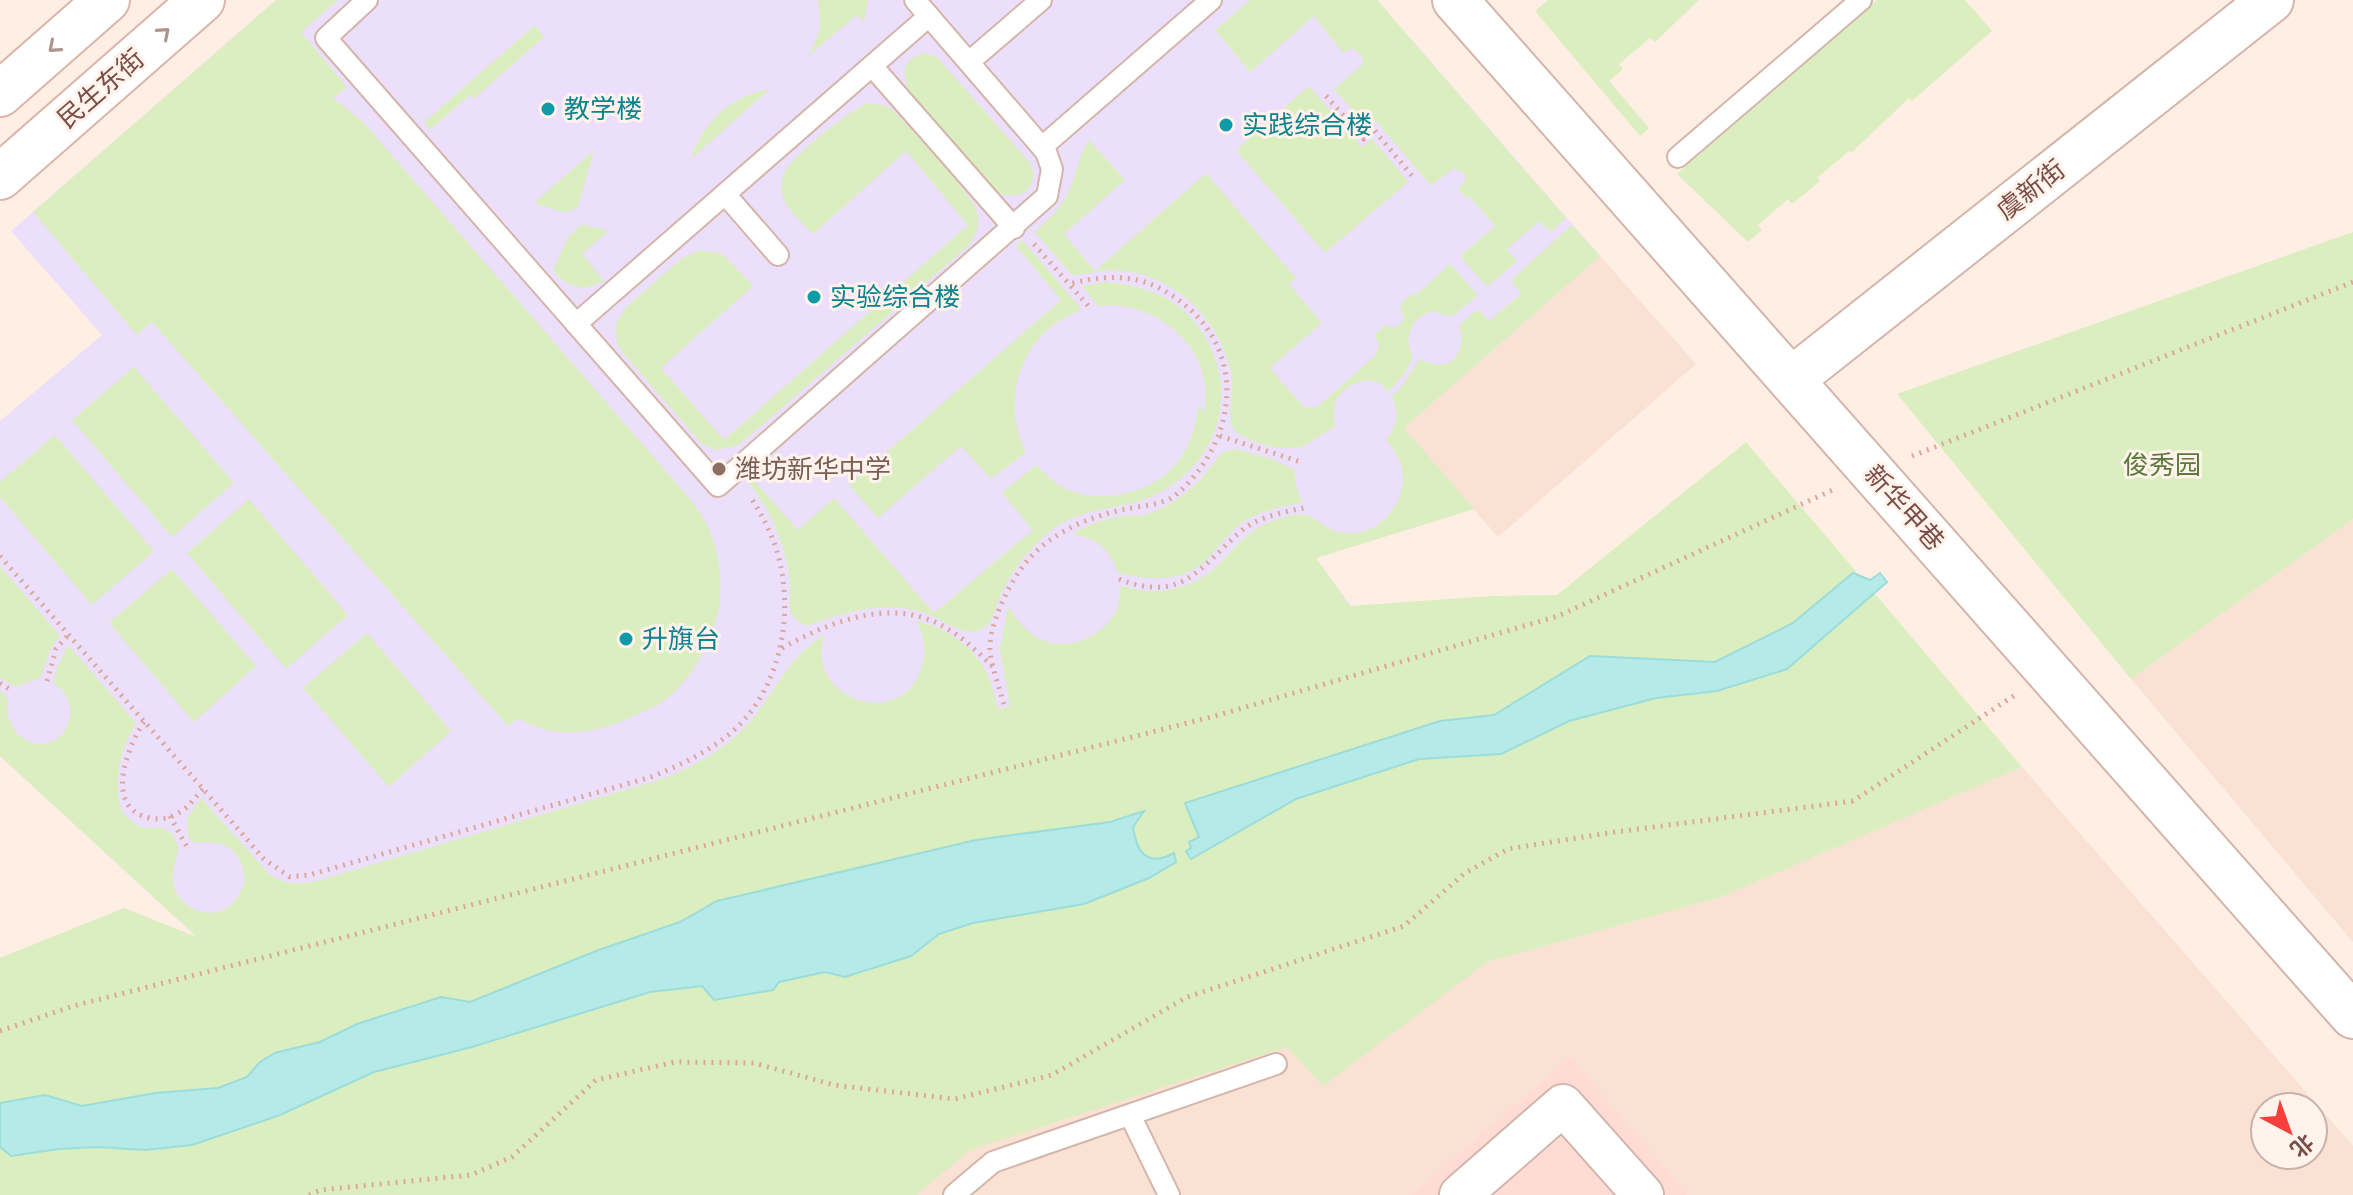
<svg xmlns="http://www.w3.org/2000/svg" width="2353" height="1195" font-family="Karla,'Noto Sans SC',sans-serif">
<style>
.residential{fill:#f9e1d3;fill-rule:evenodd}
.commercial{fill:#ffdbd6}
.education{fill:#ecdffb}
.green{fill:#dbeebf}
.water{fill:#b5eae8;stroke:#9adddb;stroke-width:2}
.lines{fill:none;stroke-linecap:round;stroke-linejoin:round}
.service-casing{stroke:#d4b5aa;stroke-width:24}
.minor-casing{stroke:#d4b5aa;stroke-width:44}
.tertiary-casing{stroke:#d4b5aa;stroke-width:48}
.secondary-casing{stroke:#dab5a9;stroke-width:48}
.path{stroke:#dca79a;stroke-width:5;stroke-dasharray:2 6;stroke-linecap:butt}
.service{stroke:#fff;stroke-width:20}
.minor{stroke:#fff;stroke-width:40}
.tertiary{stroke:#fff;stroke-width:44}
.secondary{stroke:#fff;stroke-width:44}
.oneway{stroke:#af9590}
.culture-dot{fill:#0f9aa8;stroke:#fff3eb;stroke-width:3}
.education-dot{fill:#8d6e63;stroke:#fff3eb;stroke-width:3}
.labels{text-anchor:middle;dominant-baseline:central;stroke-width:6;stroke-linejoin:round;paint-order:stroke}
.street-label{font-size:26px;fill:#7a4e46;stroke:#fff3eb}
.culture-label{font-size:26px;fill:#0d838f;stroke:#fff3eb;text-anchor:start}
.park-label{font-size:26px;fill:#597a3a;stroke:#fff3eb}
.education-label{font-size:26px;fill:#785e54;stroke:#fff3eb;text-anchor:start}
</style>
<rect width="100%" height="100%" fill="#ffeee3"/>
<g class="residential">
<path d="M1600 256 1696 364 1498 537 1403 429Z"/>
<path d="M2353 519V942L2131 679Z"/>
<path d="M2022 767 2353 1146V1195H1688L1569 1058 1411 1195H692L1487 962 1721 897ZM2265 1107H2313V1155H2265Z"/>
</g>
<path class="commercial" d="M1570 1057 1688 1195H1411Z"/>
<path class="education" d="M276 0H1377L1600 256 1404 428 1474 509 1316 558 1351 606 784 772 199 939 0 756V421L102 335 11 231Z"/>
<g class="green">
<path d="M276 0H338L301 32 347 87 333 98 363 122 691 500C698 510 706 521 710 532 720 555 724 591 717 616 709 648 689 683 662 702 655 707 647 710 640 713 600 733 558 742 518 718L508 726 152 322 137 335 33 212Z"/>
<path d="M817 0H868L864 22 857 15 808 56C820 36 823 22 817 0Z"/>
<path d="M1250 0H1377L1566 218 1551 232 1539 221 1507 249 1517 261 1487 287 1460 256 1495 226 1469 196 1466 198 1458 189 1466 179 1465 174 1454 168 1431 186 1375 120 1367 126 1334 89 1362 65 1363 57 1352 48 1343 53 1314 16 1250 72 1215 30Z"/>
<path d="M1548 0H1699L1655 42 1650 38 1619 64 1623 69 1609 81 1649 128 1640 136 1535 11Z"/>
<path d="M1877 0H1965L1992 31 1912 101 1909 98 1852 152 1849 151 1818 177 1820 181 1792 204 1788 199 1758 225 1762 230 1748 242 1677 174Z"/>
<path d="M535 25 544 37 474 99 470 95 430 130 424 122Z"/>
<path d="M923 53 937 57 1030 163C1036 176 1034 184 1023 194L1005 196 996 190 910 92C901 73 902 60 923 53Z"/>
<path d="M1309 86 1362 147 1372 139 1408 182 1325 253 1236 150Z"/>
<path d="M770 89 690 160C703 122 730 96 770 89Z"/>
<path d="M868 103 886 106 894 111C910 129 973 194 977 212 981 225 976 236 968 246L739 445 716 450 702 444 623 353 617 343 616 324 625 308 681 259 700 250 723 254 753 286 661 368 724 440 968 225 906 151 813 234C803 223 785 209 782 194 780 187 782 177 786 170 795 154 851 109 868 103Z"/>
<path d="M1089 140 1125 180 1064 234 1095 271 1206 173 1296 278 1289 284 1322 323 1270 368 1304 407H1317L1376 355 1379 343 1374 335 1386 325 1392 327 1399 326 1404 317 1400 308 1402 306 1401 304 1413 293 1416 295 1450 264 1478 295 1452 317 1432 311C1412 319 1402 336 1413 357L1405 373 1388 392C1385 389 1383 385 1379 383 1362 375 1336 390 1334 408 1333 414 1335 421 1335 427 1325 432 1319 437 1309 443 1291 453 1268 447 1250 440 1243 437 1234 433 1232 425 1227 411 1235 387 1231 371 1218 316 1172 273 1115 270 1100 269 1087 275 1072 275L1035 232C1047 220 1061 209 1068 193 1076 176 1078 156 1089 140Z"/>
<path d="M594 150 578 207 565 213 534 203Z"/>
<path d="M582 224 608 231 582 254 604 281C583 292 568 288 553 271L568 237Z"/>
<path d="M1572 225 1600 256 1404 428 1474 509 1316 558 1350 606 1491 596 1557 595 1746 442 2022 767 1721 897 1487 962 1323 1086 1287 1047 970 1150 916 1195H0V958L124 908 197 937 0 756V691L8 697C0 749 65 762 70 714 71 700 64 690 53 683L57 667 68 645 136 723C119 752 113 780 122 812 127 817 134 824 141 827 152 830 162 824 171 833 186 849 171 862 173 880 175 904 201 919 223 910 235 905 240 893 245 882 242 849 226 839 195 843L188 837 187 818 201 798 269 874C284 884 295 885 313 882L659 780C698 766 736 743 760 709 782 679 792 655 825 634 801 700 907 735 923 662 926 647 924 633 915 621 940 624 970 645 983 666 991 678 994 696 998 709L1010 706 1000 650 1008 606C1016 620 1029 635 1045 641 1071 651 1104 635 1116 611 1119 604 1120 594 1121 586 1156 596 1192 591 1218 565 1235 548 1247 531 1270 522 1280 518 1294 513 1305 515 1315 517 1323 526 1332 530 1361 541 1390 524 1400 495 1408 473 1399 456 1386 439 1398 425 1399 413 1392 396L1400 389 1419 360C1425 361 1432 365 1438 365 1460 365 1465 341 1459 325L1478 309 1489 321 1521 294 1511 280Z"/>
<path d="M2353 232V519L2131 679 1897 394Z"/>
<path d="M1022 240 1082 310C1023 330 998 397 1026 452L991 479 961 446 878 518 849 485 1061 300 1016 246Z"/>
<path d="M1106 282C1150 286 1189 302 1209 344 1222 370 1225 399 1216 427 1202 468 1167 497 1124 505 1099 510 1071 514 1050 531 1027 550 1008 575 997 604 993 613 992 624 982 629 964 638 942 619 925 613 885 600 846 611 807 626 800 623 792 618 790 610 788 602 791 592 790 584 787 548 771 509 747 481L751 477 798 530 834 498 934 613 1033 530 1002 493 1036 465C1044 472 1051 480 1059 485 1073 494 1091 497 1107 496 1160 492 1193 460 1198 406L1205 412C1205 403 1206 394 1205 386 1200 336 1146 299 1098 306L1082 286Z"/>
<path d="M134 367 234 483 172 537 72 420Z"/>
<path d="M55 435 154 551 92 605 0 497V482Z"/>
<path d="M1236 449 1271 459 1295 470V482L1302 503C1280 507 1260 510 1242 523 1230 531 1221 544 1211 555 1186 583 1153 581 1118 573 1108 546 1099 541 1072 533 1090 525 1107 517 1126 516 1132 515 1138 517 1145 515 1179 504 1201 482 1221 453Z"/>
<path d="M249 499 348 615 286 669 187 553Z"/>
<path d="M0 566 60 636 51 648 40 678 15 687 0 677Z"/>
<path d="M172 569 256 666 194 722 109 623Z"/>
<path d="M367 633 451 731 389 787 303 688Z"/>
</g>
<g class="water">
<path d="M1853 573 1870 580 1880 573 1887 582 1787 669 1717 691 1656 698 1569 721 1501 754 1419 759 1296 799 1191 859 1186 851 1191 848 1189 842 1199 837 1185 803 1440 721 1494 715 1590 656 1715 662 1793 623Z"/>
<path d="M1144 811 1133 827C1137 854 1148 867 1174 853L1176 862 1149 878 1084 904 973 923 939 934 911 956 845 977 825 972 779 982 773 990 714 1000 702 986 650 992 472 1047 374 1072 280 1115 192 1145 145 1150 97 1147 59 1149 11 1156 0 1147V1103L45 1095 82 1106 155 1093 218 1088 247 1077 260 1062 275 1053 320 1042 357 1024 441 997 470 1002 596 951 680 922 717 901 976 840 1110 822Z"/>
</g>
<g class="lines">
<defs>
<g id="service">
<path d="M367 0 326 38 718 486 1047 196 1052 169 1046 152 915 0"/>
<path d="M969 62 1041 0"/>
<path d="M872 66 1014 228"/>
<path d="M1042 147 1211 0"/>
<path d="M1678 157 1861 0"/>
<path d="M725 194 778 255"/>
<path d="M576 324 929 16"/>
<path d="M1130 1115 1169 1195"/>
<path d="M954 1195 993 1162 1276 1064"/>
</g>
<path id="minor" d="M1460 1195 1563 1105 1643 1195"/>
<g id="tertiary">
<path d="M1455 0 2353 1016"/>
<path d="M1791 380 2271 0"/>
</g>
<g id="secondary">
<path d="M0 94 107 0"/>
<path d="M0 177 202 0"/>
</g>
</defs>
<use href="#service" class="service-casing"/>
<use href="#minor" class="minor-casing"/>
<use href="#tertiary" class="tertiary-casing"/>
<use href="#secondary" class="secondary-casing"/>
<g class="path">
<path d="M1326 96 1364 139 1374 130 1413 177"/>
<path d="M1034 244 1090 308"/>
<path d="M1220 436 1298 461"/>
<path d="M1912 456 2353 282"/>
<path d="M0 556 264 859 290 877 309 875 651 777C678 766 704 754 727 736 777 696 794 624 780 563 775 539 763 517 750 496"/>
<path d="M1119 579C1183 604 1200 567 1241 531 1258 517 1283 512 1304 508"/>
<path d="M782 648C831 621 894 596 946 628 964 638 979 653 994 668"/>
<path d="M47 681 56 649 68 635"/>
<path d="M0 683 12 691"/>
<path d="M1004 704C999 687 992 668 990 651 988 629 1006 590 1019 572 1042 536 1086 517 1126 509 1140 506 1161 505 1173 497 1184 489 1194 477 1202 466 1244 405 1233 332 1168 293 1136 273 1104 275 1069 284"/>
<path d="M144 722C127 747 103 809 150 818 161 820 171 818 180 812 189 807 196 796 203 789"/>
<path d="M170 816 187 847"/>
<path d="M0 1031 73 1006 1215 716 1558 616 1837 488"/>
<path d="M309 1195 320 1190 471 1175 512 1157 596 1080 675 1062 754 1063 834 1085 955 1099 1052 1075 1187 997 1404 926 1465 873 1508 849 1608 833 1853 801 2015 695"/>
</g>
<use href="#service" class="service"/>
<use href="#minor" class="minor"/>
<use href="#tertiary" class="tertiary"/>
<use href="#secondary" class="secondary"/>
</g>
<defs><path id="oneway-chevron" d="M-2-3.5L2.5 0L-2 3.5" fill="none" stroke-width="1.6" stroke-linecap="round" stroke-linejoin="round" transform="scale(2)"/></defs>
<g class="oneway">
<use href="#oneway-chevron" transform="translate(164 33) rotate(-41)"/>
<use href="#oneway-chevron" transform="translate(54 47) rotate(139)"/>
</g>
<g class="culture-dot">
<circle cx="548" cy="109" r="8"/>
<circle cx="1226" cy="125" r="8"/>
<circle cx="814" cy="297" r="8"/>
<circle cx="626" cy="639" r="8"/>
</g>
<circle class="education-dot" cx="719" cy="469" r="8"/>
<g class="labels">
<g class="street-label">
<text transform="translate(101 89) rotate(-41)">民生东街</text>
<text transform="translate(2031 190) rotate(-38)">虞新街</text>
<text transform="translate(1904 508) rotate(48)">新华甲巷</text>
</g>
<g class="culture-label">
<text x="564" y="109">教学楼</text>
<text x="1242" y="125">实践综合楼</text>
<text x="830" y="297">实验综合楼</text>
<text x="642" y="639">升旗台</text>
</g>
<g class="park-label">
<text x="2162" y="465">俊秀园</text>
</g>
<g class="education-label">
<text x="735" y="469">潍坊新华中学</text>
</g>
</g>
<g transform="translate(2289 1131) rotate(139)"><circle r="38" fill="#fff3eb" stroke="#cab1a9" stroke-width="2"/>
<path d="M0-6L14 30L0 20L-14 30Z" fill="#f6403b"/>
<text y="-12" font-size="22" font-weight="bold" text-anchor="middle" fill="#7a4e46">北</text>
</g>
</svg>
